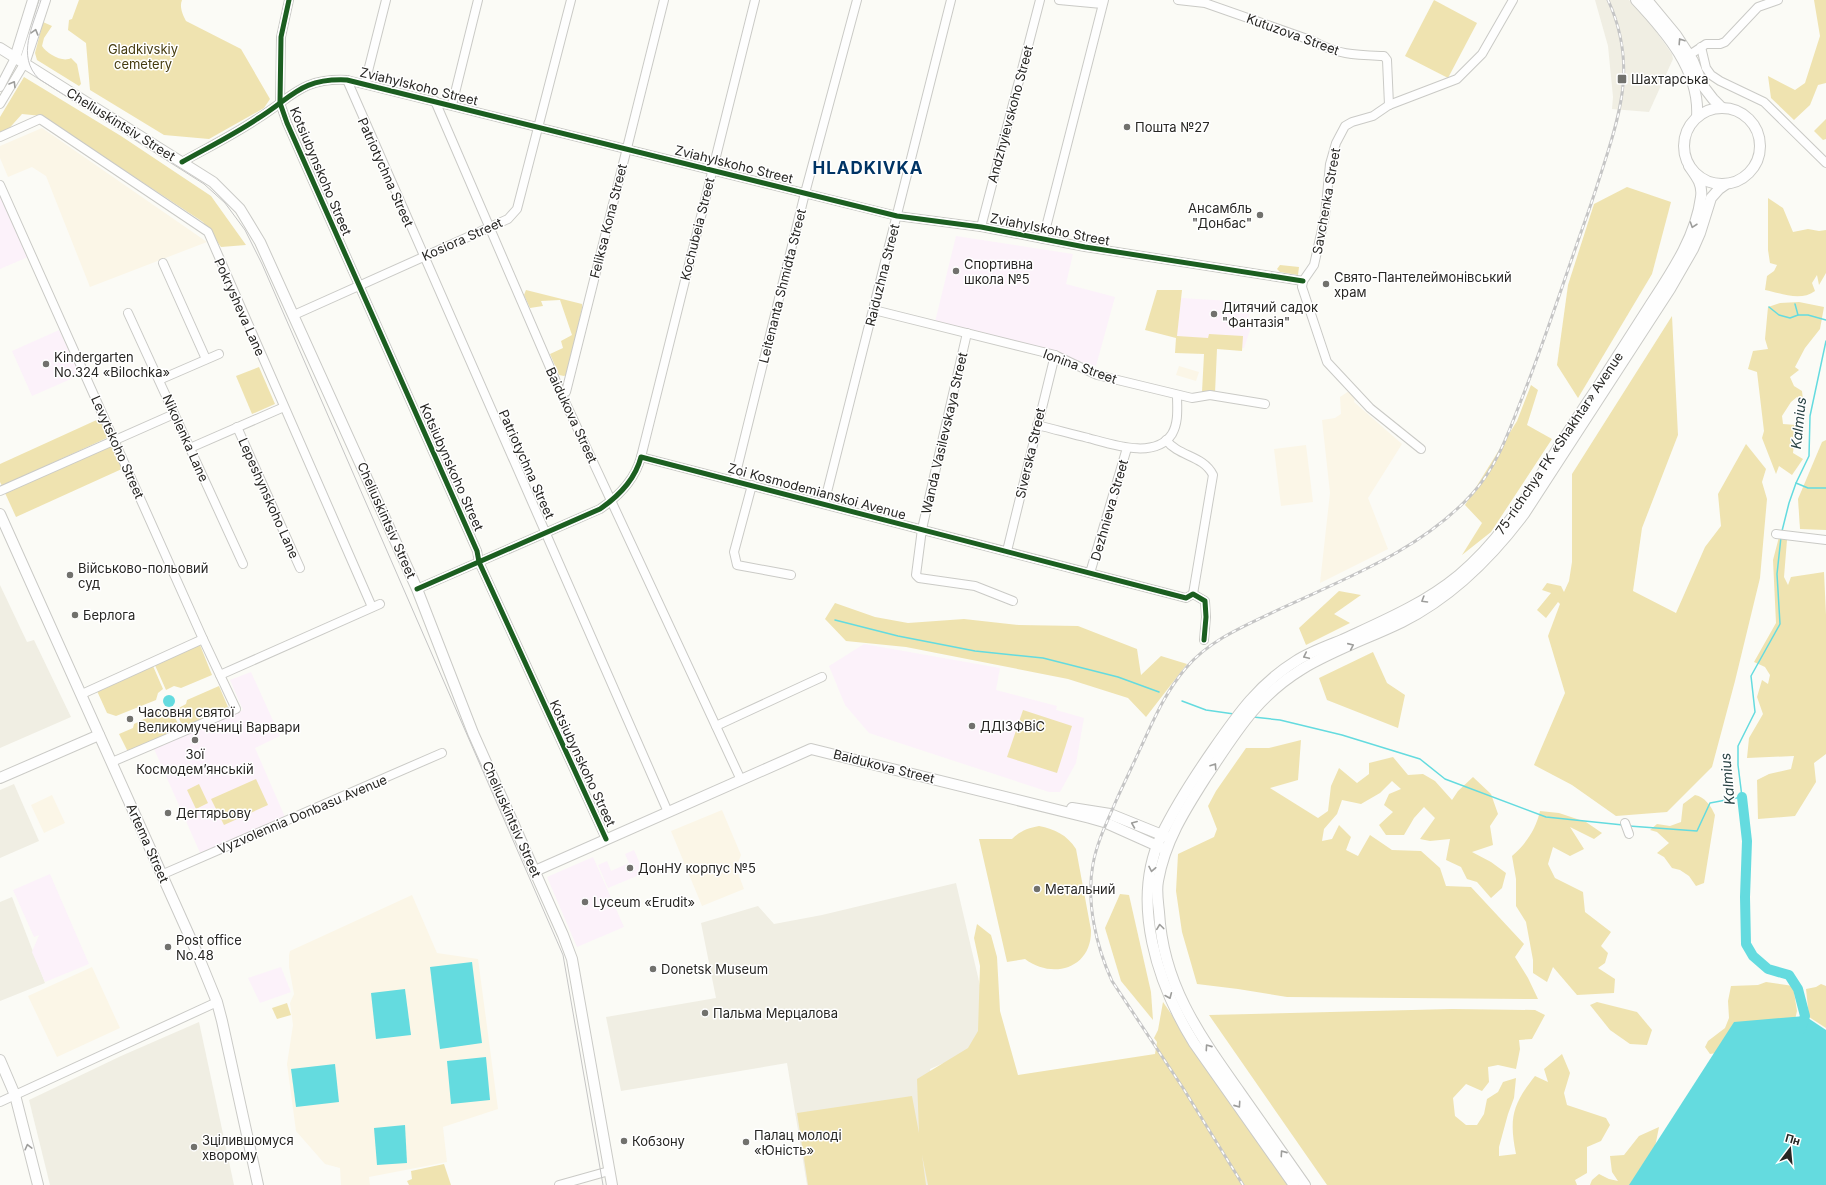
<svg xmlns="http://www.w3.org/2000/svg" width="1826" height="1185" font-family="Inter,sans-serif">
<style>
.built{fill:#f0eee3}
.industrial{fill:#fbf6e7}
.education{fill:#fcf2fa}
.green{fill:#efe3b0}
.water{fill:#64dbdf}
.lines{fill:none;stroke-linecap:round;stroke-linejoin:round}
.stream{stroke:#64dbdf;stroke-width:1.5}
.river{stroke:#64dbdf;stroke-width:10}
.minor-casing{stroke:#cacac6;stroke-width:10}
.major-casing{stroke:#cacac6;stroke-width:12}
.minor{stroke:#fefefe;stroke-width:8}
.major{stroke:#fefefe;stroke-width:10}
.tram{stroke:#c5c5c5;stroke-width:1}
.rail-casing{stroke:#c5c5c5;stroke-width:3}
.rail{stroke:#fff;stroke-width:1.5;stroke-dasharray:4.5;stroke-linecap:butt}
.cycleway-casing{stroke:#fff;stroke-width:8}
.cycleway{stroke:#1b5e20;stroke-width:5}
.oneway{stroke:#9d9d9b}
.poi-dot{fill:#71716d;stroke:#fff;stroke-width:1.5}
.labels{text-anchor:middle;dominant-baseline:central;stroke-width:3;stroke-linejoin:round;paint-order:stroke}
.street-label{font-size:13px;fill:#272623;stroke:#fff}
.park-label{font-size:13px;fill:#453b0f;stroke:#fff}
.poi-label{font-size:13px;fill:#272623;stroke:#fff;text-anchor:start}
.water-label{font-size:14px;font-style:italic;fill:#294243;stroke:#fff}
.district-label{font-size:17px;font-weight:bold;letter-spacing:1px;fill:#003465;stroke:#fff}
</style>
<rect width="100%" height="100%" fill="#fbfbf6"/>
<g class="built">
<path d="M1595 0H1629L1648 20 1672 54 1673 59 1649 112 1612 109 1613 97 1608 46Z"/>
<path d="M0 585 27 642 34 640 71 717 0 748Z"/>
<path d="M14 784 39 841 0 858V790Z"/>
<path d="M956 883 982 994 978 1048 930 1069 950 1185H807L787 1063 621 1091 606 1017 716 998 701 923 758 906 774 924 822 915Z"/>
<path d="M12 897 45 983 0 1001V902Z"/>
<path d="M199 1022 234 1185H50L29 1100 121 1056Z"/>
</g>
<g class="industrial">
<path d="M42 128 207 242 90 287 46 176 32 167 8 177 0 158V146Z"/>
<path d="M1179 366 1199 372 1196 381 1176 375Z"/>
<path d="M1349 391 1355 398 1354 402 1402 444 1368 498 1388 549 1320 583 1330 493 1322 420 1335 418 1341 414 1340 397Z"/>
<path d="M1306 445 1313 502 1281 506 1274 449Z"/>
<path d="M52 795 65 823 44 833 31 805Z"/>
<path d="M722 810 741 855 736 868 744 889 702 906 671 831Z"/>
<path d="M412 895 437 953 478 959 498 1109 443 1127 447 1162 369 1177 370 1185H341L340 1168 325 1164 296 1131 287 1064 293 1025 290 1003 294 994 289 967V955L290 951Z"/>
<path d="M92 967 120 1028 57 1057 28 996Z"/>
</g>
<g class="education">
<path d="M0 195 28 257 0 269Z"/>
<path d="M956 236 1073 254 1066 284 1115 297 1096 366 934 326Z"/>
<path d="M1181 298 1247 302 1251 327 1244 348 1176 343Z"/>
<path d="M59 330 80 375 32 396 12 351Z"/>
<path d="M864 644 1000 668 996 690 1057 706 1056 710 1084 718 1076 763 1060 792H1049L869 733 845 705 829 666Z"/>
<path d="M251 672 280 736 255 748 285 817 201 855 154 749 243 710 230 680Z"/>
<path d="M634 850 644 873 608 888 598 865 607 861 611 871 629 863 625 854Z"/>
<path d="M593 857 624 927 577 947 547 877Z"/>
<path d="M50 874 89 964 45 982 32 952 39 935 34 937 13 890Z"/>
<path d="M281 967 291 992 260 1003 248 978Z"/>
</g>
<g class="green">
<path d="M79 0H182C179 7 183 15 186 21L241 49 270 99 264 108 209 139 164 135 90 90 86 43 68 30 69 20 72 19Z"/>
<path d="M1434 0 1477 23 1448 78 1405 56Z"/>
<path d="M1814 0H1826V83L1818 85 1810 105 1794 120 1771 98 1768 76 1795 90 1805 83 1820 36Z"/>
<path d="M43 22 52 26 44 38 42 46C47 54 63 63 71 58L77 64 81 84 79 86 37 60 35 53Z"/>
<path d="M24 77 121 136 211 196 246 245 221 247 203 222 42 116 22 114 5 133 0 134V117Z"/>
<path d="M1826 119V139L1823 140 1814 131Z"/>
<path d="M1627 187 1671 202 1652 274 1578 398 1557 365 1568 285 1594 204Z"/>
<path d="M1768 198 1783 208 1793 232 1808 229 1819 231 1826 230V273L1819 285 1817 275 1812 283 1815 291C1800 302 1781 293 1765 290L1767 276 1774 271 1777 265 1770 263 1768 250Z"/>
<path d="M1280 265 1299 267 1298 275 1280 272 1277 269Z"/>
<path d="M526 290 582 304V308L569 367 566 375 564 376 559 375 550 354 563 348 561 341 572 335 560 300 541 301 543 306 530 308 524 295Z"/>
<path d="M1157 290H1182L1177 336 1208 338 1209 334 1243 336 1242 351 1217 349 1215 393 1202 392 1204 354 1175 353 1176 338 1145 330Z"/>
<path d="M1799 302 1824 307 1820 329 1805 348 1795 367 1799 370 1790 377 1794 386 1802 391 1803 400 1799 406 1797 397 1791 402 1782 416 1783 424 1796 425 1793 453 1803 459 1792 475 1779 466 1776 474 1762 438 1764 431 1757 372 1748 369 1753 351 1768 349 1765 339 1768 307 1780 303Z"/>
<path d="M1672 316 1678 435 1642 528 1633 591 1676 613 1705 547 1721 526 1718 494 1746 444 1766 469 1762 482 1767 499 1760 578 1735 681 1712 767 1667 812 1616 816 1572 785 1534 765 1565 693 1548 636 1560 604 1558 602 1546 618 1537 610 1551 593 1542 590 1547 583 1561 586 1564 592 1569 581 1572 562V474Z"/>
<path d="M259 367 275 404 252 414 236 376Z"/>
<path d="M1531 385 1538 390 1527 425 1552 439 1491 532 1462 555 1482 523 1465 505 1517 421Z"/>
<path d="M101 418 109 437 2 486 0 482V464Z"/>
<path d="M1826 440V530L1800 529 1798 499 1822 442Z"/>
<path d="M112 444 124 468 16 517 5 493Z"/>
<path d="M1779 537 1787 540 1784 577 1788 585 1791 577 1824 572 1826 615V754L1814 763 1816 782 1795 816 1758 819 1757 780 1769 774 1791 769 1794 756 1747 758 1749 738 1763 714 1757 697 1762 680 1768 684 1770 675 1765 667 1754 662 1776 623 1773 560Z"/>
<path d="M1339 591 1361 595 1334 614 1350 623 1306 645 1299 628Z"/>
<path d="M835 603 875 617 908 623 964 619 1019 625 1078 626 1137 649 1141 675 1161 656 1187 664 1146 717 1128 698 1068 679 906 647 846 641 825 619Z"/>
<path d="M200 645 212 675 181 688 174 686 166 690 154 663Z"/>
<path d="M1373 652 1387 683 1405 695 1398 728 1327 700 1319 678Z"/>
<path d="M153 666 163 689 158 693 156 700 116 716 107 713 97 691Z"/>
<path d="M219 686 228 707 183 727 175 710 186 704 187 700Z"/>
<path d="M1023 710 1072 726 1057 773 1007 757Z"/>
<path d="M160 711H172L180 728 128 752 119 734 133 728 134 724Z"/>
<path d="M1301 740 1298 780 1270 788 1318 818 1328 811 1331 786 1339 768 1357 783 1369 774V763L1393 757 1408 775 1423 774 1435 781 1452 800 1458 791 1473 777 1491 794 1498 814 1490 826 1493 845 1472 852 1491 862 1506 873 1502 888 1491 898 1477 882 1467 879 1461 867 1446 860 1450 839 1430 841 1420 839 1435 818 1424 807 1414 818 1404 835H1386L1379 825 1393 812 1384 805 1389 794 1401 789 1392 781 1380 793 1361 804 1342 800 1337 814 1324 829 1322 841 1332 839 1339 825 1351 837 1346 850 1358 856 1370 835 1392 850 1421 851 1440 868 1446 886 1471 887 1524 944 1515 957 1528 978 1538 999 1287 997 1238 989 1197 984 1182 932 1176 891 1178 854 1214 837 1217 829 1208 806 1216 791 1246 748H1269Z"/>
<path d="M256 779 268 805 224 825 211 799Z"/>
<path d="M199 784 208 803 196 809 187 790Z"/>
<path d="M1695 795C1705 797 1711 806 1715 815L1704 883 1696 886 1689 876 1680 870 1672 868 1664 857 1657 853 1669 843 1657 832 1650 830 1657 824 1670 826 1681 822 1683 804Z"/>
<path d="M1540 811 1559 813 1586 822 1602 833 1594 839 1570 827 1584 849 1570 856 1553 847 1548 864 1555 878 1583 892 1585 912 1611 932 1601 946 1608 953 1605 963 1598 968 1615 979 1614 993 1577 995 1553 967 1547 982 1533 973V960L1526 922 1516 906V879L1512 856C1526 844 1536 829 1540 811Z"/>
<path d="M1039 826C1055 829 1067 835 1076 849L1091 930C1092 968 1053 980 1025 959L1007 962 979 839H1012C1020 831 1028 828 1039 826Z"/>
<path d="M1120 894 1129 895 1151 992 1153 1020 1121 981 1105 928Z"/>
<path d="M977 924 991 935 997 957 1000 1011 1018 1075 1155 1054 1157 1042 1154 1038 1158 1030 1163 1002 1289 1185H928L922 1155 926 1185H808L797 1113 912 1096 919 1133 917 1079 968 1048 978 1031 980 966 974 938Z"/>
<path d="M1766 982 1793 986 1797 1011 1794 1024 1723 1052 1710 1054 1705 1047 1708 1041 1725 1028 1729 1018 1728 1001 1731 986 1758 985Z"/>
<path d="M1821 984 1826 986V1028L1809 1017 1806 989 1816 987Z"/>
<path d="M1597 1002 1637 1012 1652 1030 1647 1045 1630 1044 1610 1030 1590 1005Z"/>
<path d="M287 1003 291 1015 277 1019 272 1008Z"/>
<path d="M1452 1009 1535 1010 1545 1015 1532 1039 1519 1040 1520 1049 1516 1069 1498 1065 1488 1067 1489 1082 1482 1091 1466 1084 1453 1098 1455 1116 1466 1125H1477L1484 1114 1487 1099 1498 1092 1503 1082 1516 1078 1514 1098 1508 1114 1499 1147V1156L1516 1154C1509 1119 1512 1105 1535 1076L1548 1082 1544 1069 1562 1054 1570 1073 1564 1093 1567 1105 1606 1118 1610 1125 1601 1141 1587 1147V1173L1575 1180 1577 1185H1327L1209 1015Z"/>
<path d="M1659 1127 1652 1162 1633 1185H1590L1592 1180 1599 1174 1609 1179 1618 1181 1612 1172 1610 1156 1624 1155 1639 1136Z"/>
<path d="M444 1164 451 1185H409L407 1181 412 1179 411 1171Z"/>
</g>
<g class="water">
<circle cx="169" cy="701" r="6"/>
<path d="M472 962 482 1043 440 1049 430 967Z"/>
<path d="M405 989 411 1035 376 1039 371 993Z"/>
<path d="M1805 1016 1826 1030V1185H1629L1734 1022Z"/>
<path d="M486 1057 490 1100 451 1104 447 1061Z"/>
<path d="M335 1064 339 1102 296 1107 291 1069Z"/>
<path d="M405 1125 407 1163 377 1165 374 1128Z"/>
</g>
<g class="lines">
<g class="stream">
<path d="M1795 304 1798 315"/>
<path d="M1769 307 1779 315 1790 318 1798 315H1808L1826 320"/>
<path d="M1796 483 1808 488H1826"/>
<path d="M1782 531 1789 503 1796 483 1809 456 1810 416 1826 341"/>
<path d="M835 620 898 636 975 651 1043 658 1118 677 1159 692"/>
<path d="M1182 701 1206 710 1234 714"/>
<path d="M1253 717 1280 720 1342 735 1420 759 1445 779 1546 817 1623 825"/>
<path d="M1629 826 1697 831 1710 803 1742 797 1738 765V746L1755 712 1751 676 1780 624 1777 574 1781 537"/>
</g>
<path class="river" d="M1742 797 1747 841 1745 897 1746 944 1753 956 1768 969 1789 975 1798 989 1805 1016 1801 1029"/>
<defs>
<g id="minor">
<path d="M289 0 281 37 280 103 287 123 477 551 479 562 606 839"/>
<path d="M1059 0 1102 4"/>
<path d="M1178 0 1205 3 1313 41C1338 55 1355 55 1384 56L1387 60 1389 105"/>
<path d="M1701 47 1706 68 1711 75 1720 81 1764 102 1826 163"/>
<path d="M1685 58 1706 44H1720L1725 42 1758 7 1778 0"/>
<path d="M347 80 668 812"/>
<path d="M365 83 386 0"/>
<path d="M0 87 15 58"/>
<path d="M435 101 561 393 741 780"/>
<path d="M0 104 24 64"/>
<path d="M452 105 478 0"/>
<path d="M0 137 40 119 208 232 372 607"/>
<path d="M182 162C207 148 233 135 257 119 293 97 300 78 347 80L897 216 981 227 1085 247 1303 281"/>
<path d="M0 185 203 639 236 709 112 762"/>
<path d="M981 227 1040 0"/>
<path d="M1043 239 1104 0"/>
<path d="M163 263 206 359"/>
<path d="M874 310 1055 355 1097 375 1192 398 1210 395 1265 404"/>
<path d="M128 313 243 564"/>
<path d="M294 315 508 219 517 209 571 0"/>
<path d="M967 333 922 529 916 575 919 578 975 586 1013 601"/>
<path d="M159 380 219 354"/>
<path d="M561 393 566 392 664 0"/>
<path d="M1037 425C1054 429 1071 434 1088 438 1111 444 1155 460 1172 434 1179 422 1177 407 1177 395"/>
<path d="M237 427 300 568"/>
<path d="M1166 440C1179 457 1203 455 1213 475L1193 594"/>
<path d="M190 448 284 407"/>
<path d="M1421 449 1370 408 1327 362 1302 287 1303 281 1314 265 1325 216 1330 164 1336 143 1345 126 1352 122 1373 116 1389 105 1457 79 1482 54 1513 0"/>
<path d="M641 457 755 0"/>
<path d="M734 481 805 193 857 0"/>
<path d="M752 485 734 552 737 565 791 575"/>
<path d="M0 491 174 414"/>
<path d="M824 504 951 0"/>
<path d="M1776 534 1826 540"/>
<path d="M1007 551 1055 355"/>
<path d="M1090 573 1127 448"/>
<path d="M417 589 600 509C619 496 635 480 641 457L1186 598 1193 594 1205 601 1206 617 1204 640"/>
<path d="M220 675 380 604"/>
<path d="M82 694 203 639"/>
<path d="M716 726 822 677"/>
<path d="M1625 823 1629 834"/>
<path d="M161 875 442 753"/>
<path d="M0 1102 217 1002"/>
<path d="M559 1185 609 1171"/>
</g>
<g id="major">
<path d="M1636 0C1666 32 1700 71 1697 117"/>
<path d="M1647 0 1676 35 1693 61 1703 86 1713 99 1722 108"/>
<path d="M0 48 213 182 240 209 260 242 417 589 473 733 563 935 572 959 612 1185"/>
<path d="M15 58 33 0"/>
<path d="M24 64 45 0"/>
<circle cx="1722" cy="146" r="38"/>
<path d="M0 514 197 953 217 1002 222 1021 258 1185"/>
<path d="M0 778 99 735"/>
<path d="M1072 808 1110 814 1167 837"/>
<path d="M535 871 811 749 1090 818 1104 822 1162 848"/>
<path d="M0 1060 15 1095 38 1185"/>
<path d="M1294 1185 1194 1043C1158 985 1130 903 1161 836 1175 807 1195 776 1213 750 1238 714 1259 684 1296 661 1310 652 1327 646 1342 640 1383 621 1424 604 1459 575 1495 545 1521 506 1546 467 1564 438 1582 410 1601 382 1617 357 1633 332 1649 307 1671 273 1696 237 1701 197 1703 184 1696 176 1689 166"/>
<path d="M1305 1185C1283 1154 1261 1122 1239 1091 1198 1033 1163 984 1159 912 1158 902 1156 891 1158 881 1165 841 1185 810 1206 777 1235 734 1256 697 1302 669 1333 650 1369 638 1402 622 1452 597 1491 558 1524 514L1670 289 1693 249 1700 233 1711 198 1719 189 1726 184"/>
</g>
</defs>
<use href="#minor" class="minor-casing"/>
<use href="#major" class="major-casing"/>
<use href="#minor" class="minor"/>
<use href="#major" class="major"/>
<path class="tram" d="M41 0C33 26 16 56 39 79L204 184 225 203 245 230 262 264 563 955 603 1185"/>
<defs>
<path id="rail" d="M1243 1185 1183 1088 1112 981C1096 946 1086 902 1093 864 1097 842 1107 822 1116 801 1124 783 1133 765 1141 747 1154 719 1166 691 1186 668 1210 639 1249 624 1282 608 1349 577 1422 549 1472 494 1497 467 1509 431 1522 398 1545 340 1564 280 1585 221 1592 202 1598 183 1604 164 1623 106 1635 59 1608 0"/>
</defs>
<use href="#rail" class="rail-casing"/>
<use href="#rail" class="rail"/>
<defs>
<g id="cycleway">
<path d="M289 0 281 37 280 103 287 123 477 551 479 562 606 839"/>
<path d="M182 162C207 148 233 135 257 119 293 97 300 78 347 80L897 216 981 227 1085 247 1303 281"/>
<path d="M417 589 600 509C619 496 635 480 641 457L1186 598 1193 594 1205 601 1206 617 1204 640"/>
</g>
</defs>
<use href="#cycleway" class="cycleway-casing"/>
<use href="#cycleway" class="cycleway"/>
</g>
<defs><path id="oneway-chevron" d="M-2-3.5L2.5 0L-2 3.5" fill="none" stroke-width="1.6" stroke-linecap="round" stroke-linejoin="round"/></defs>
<g class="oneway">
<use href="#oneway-chevron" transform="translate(35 32) rotate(-74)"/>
<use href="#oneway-chevron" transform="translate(1681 41) rotate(-123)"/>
<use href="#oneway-chevron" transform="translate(13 84) rotate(-59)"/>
<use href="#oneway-chevron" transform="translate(1693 225) rotate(109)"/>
<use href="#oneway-chevron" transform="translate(1424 600) rotate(149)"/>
<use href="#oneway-chevron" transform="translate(1351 646) rotate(-24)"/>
<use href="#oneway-chevron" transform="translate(1306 656) rotate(155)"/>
<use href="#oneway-chevron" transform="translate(1214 766) rotate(-56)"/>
<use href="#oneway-chevron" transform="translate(1134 824) rotate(-158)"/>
<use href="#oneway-chevron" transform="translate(1152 869) rotate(101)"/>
<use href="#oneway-chevron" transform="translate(1160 927) rotate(-97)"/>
<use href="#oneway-chevron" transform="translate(1169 996) rotate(67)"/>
<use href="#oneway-chevron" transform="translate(1208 1047) rotate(-125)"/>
<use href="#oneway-chevron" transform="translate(1238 1105) rotate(55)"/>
<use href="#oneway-chevron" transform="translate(28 1147) rotate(-104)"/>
<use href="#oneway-chevron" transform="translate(1283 1153) rotate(-125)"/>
</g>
<g class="poi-dot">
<rect x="1617" y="74" width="10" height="10" rx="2"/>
<circle cx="1127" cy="127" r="4"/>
<circle cx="1260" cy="215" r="4"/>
<circle cx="956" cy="271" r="4"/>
<circle cx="1326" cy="284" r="4"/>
<circle cx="1214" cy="314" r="4"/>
<circle cx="46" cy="364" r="4"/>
<circle cx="70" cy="575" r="4"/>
<circle cx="75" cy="615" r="4"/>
<circle cx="130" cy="719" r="4"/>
<circle cx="972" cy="726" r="4"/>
<circle cx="195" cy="740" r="4"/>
<circle cx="168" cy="813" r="4"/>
<circle cx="630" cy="868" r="4"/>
<circle cx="1037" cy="889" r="4"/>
<circle cx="585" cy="902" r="4"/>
<circle cx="168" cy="947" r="4"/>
<circle cx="653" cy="969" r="4"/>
<circle cx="705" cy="1013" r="4"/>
<circle cx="624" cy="1141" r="4"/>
<circle cx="746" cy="1142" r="4"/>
<circle cx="194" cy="1147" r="4"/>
</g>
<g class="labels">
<g class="street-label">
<text transform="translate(1293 34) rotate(20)">Kutuzova Street</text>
<text transform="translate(419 86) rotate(14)">Zviahylskoho Street</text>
<text transform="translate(1010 114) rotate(-75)">Andzhyievskoho Street</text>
<text transform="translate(121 124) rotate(32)">Cheliuskintsiv Street</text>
<text transform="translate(734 164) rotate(14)">Zviahylskoho Street</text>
<text transform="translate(321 171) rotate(67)">Kotsiubynskoho Street</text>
<text transform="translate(386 172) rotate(66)">Patriotychna Street</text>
<text transform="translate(1326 201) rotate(-80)">Savchenka Street</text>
<text transform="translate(608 221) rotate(-76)">Feliksa Kona Street</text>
<text transform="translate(697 229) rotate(-76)">Kochubeia Street</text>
<text transform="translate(1050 229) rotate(11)">Zviahylskoho Street</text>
<text transform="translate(462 239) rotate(-24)">Kosiora Street</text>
<text transform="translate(882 275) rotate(-76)">Raiduzhna Street</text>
<text transform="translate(782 286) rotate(-76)">Leitenanta Shmidta Street</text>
<text transform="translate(240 307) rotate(66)">Pokrysheva Lane</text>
<text transform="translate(1080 366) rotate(20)">Ionina Street</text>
<text transform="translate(572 415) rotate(65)">Baidukova Street</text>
<text transform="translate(944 433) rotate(-77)">Wanda Vasilevskaya Street</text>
<text transform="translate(186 438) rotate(66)">Nikolenka Lane</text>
<text transform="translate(1559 443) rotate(-56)">75-richchya FK «Shakhtar» Avenue</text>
<text transform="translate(118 447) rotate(66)">Levytskoho Street</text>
<text transform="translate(1030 453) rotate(-77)">Siverska Street</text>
<text transform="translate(527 464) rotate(66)">Patriotychna Street</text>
<text transform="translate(452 467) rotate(66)">Kotsiubynskoho Street</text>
<text transform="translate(817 491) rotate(15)">Zoi Kosmodemianskoi Avenue</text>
<text transform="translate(269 498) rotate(66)">Lepeshynskoho Lane</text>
<text transform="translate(1109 510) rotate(-74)">Dezhnieva Street</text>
<text transform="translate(387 520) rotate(66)">Cheliuskintsiv Street</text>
<text transform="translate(583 763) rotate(65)">Kotsiubynskoho Street</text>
<text transform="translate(884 766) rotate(14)">Baidukova Street</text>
<text transform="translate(302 814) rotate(-23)">Vyzvolennia Donbasu Avenue</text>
<text transform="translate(512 819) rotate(66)">Cheliuskintsiv Street</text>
<text transform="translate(148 843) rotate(66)">Artema Street</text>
</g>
<g class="park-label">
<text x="143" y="49">Gladkivskiy<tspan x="143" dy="15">cemetery</tspan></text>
</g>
<g class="poi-label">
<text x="1631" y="79">Шахтарська</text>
<text x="1135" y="127">Пошта №27</text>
<text x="1252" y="208" text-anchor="end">Ансамбль<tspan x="1252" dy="15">"Донбас"</tspan></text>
<text x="964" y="264">Спортивна<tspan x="964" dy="15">школа №5</tspan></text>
<text x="1334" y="277">Свято-Пантелеймонівський<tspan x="1334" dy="15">храм</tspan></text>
<text x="1222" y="307">Дитячий садок<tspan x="1222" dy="15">"Фантазія"</tspan></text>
<text x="54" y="357">Kindergarten<tspan x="54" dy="15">No.324 «Bilochka»</tspan></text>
<text x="78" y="568">Військово-польовий<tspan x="78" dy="15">суд</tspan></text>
<text x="83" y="615">Берлога</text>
<text x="138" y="712">Часовня святої<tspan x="138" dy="15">Великомучениці Варвари</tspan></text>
<text x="980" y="726">ДДІЗФВіС</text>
<text x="195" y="754" text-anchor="middle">Зої<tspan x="195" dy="15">Космодем’янській</tspan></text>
<text x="176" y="813">Дегтярьову</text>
<text x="638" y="868">ДонНУ корпус №5</text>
<text x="1045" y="889">Метальний</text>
<text x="593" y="902">Lyceum «Erudit»</text>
<text x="176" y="940">Post office<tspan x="176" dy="15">No.48</tspan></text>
<text x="661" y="969">Donetsk Museum</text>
<text x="713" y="1013">Пальма Мерцалова</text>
<text x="754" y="1135">Палац молоді<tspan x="754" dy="15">«Юність»</tspan></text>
<text x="202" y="1140">Зцілившомуся<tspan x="202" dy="15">хворому</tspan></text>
<text x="632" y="1141">Кобзону</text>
</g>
<g class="water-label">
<text transform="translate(1798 423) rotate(-84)">Kalmius</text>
<text transform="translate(1727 779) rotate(-95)">Kalmius</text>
</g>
<g class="district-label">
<text x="868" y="168">HLADKIVKA</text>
</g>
</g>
<g transform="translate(1790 1149) rotate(16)" stroke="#ffffff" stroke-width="3" paint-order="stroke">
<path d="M0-3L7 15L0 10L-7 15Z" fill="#272623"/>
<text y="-6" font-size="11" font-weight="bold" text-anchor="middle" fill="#272623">Пн</text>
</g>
</svg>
